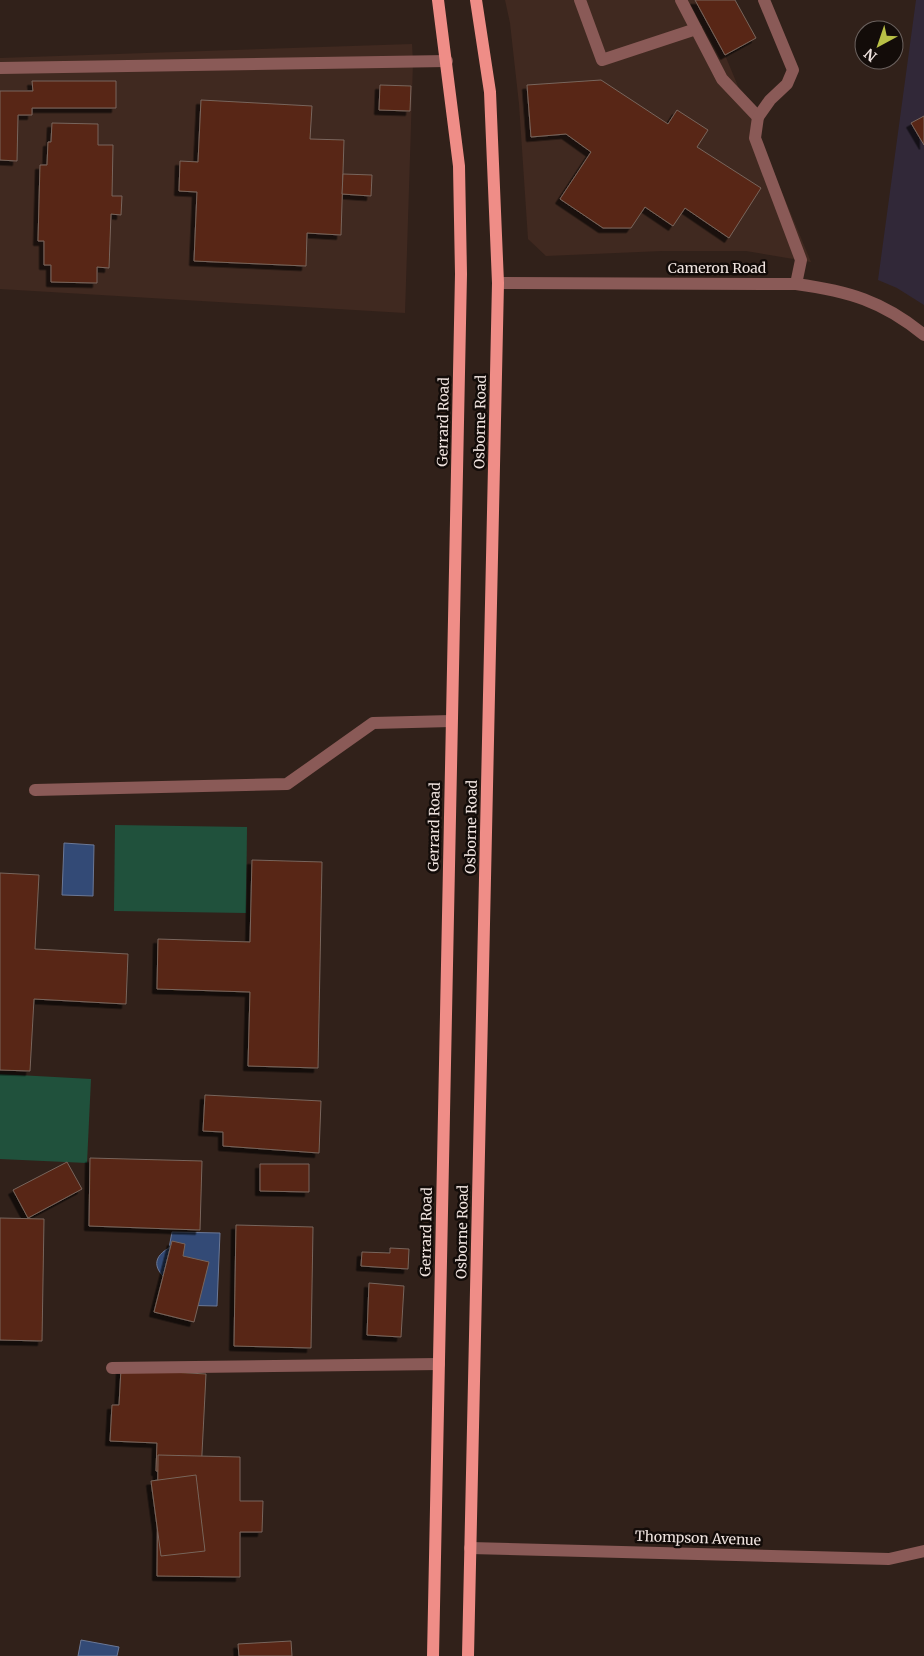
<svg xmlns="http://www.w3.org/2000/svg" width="924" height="1656" font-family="Merriweather,serif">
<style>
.built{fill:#402920}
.industrial{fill:#312838}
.green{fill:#20513c}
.water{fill:#334a76;stroke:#6b7896}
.building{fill:#582612;stroke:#78655d;filter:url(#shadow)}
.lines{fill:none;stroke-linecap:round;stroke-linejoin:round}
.minor{stroke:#8a5a57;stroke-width:12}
.major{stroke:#ef8d87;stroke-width:12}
.labels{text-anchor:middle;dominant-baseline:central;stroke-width:5;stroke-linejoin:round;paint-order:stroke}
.street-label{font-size:14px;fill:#efe3df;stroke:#130c09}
</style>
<defs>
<filter id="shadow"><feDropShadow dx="-4.5" dy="4.5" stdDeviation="0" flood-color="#0009"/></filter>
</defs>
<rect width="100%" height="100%" fill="#31211a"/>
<g class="built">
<path d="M505 0H695L725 55 811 262 746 251H662L546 256 528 239 519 104 510 23Z"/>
<path d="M412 44 413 62 405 313 0 289V58Z"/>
</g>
<path class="industrial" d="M916 0H924V305L897 288 878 280Z"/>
<g class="green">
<path d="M115 825 247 827 246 913 114 911Z"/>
<path d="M0 1074 91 1079 87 1163 0 1159Z"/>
</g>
<g class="water">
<path d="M64 843 94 845 93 896 62 895Z"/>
<path d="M172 1232 220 1233 217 1306 172 1305V1283C156 1273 149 1259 169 1248Z"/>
<path d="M81 1640 119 1647 117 1656H78Z"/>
</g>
<g class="building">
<path d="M695 0H735L756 38 725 55Z"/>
<path d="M601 80 668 124 677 110 708 130 697 147 761 188 729 238 685 208 673 226 645 207 631 228H603L560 199 591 152 566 134 531 137 527 85Z"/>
<path d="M32 81H116V108H32V115H18L17 161 0 160V91H33Z"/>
<path d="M380 85 411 86 410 111 379 110Z"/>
<path d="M201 100 312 106 310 139 344 140 341 235 307 233 306 266 194 261 197 192 179 191 180 161 198 162Z"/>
<path d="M924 116V145L911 123Z"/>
<path d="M52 123 98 124V145H113L112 196H122L121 215 111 214 109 268 97 267V283L51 282V265H44V241H38L40 165H47L48 142H51Z"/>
<path d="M343 174 372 175 371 196 342 194Z"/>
<path d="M252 860 322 862 318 1068 248 1066 250 992 157 989 158 939 250 942Z"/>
<path d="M0 873 39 875 35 949 128 954 126 1004 34 999 30 1071 0 1070Z"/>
<path d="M205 1095 321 1101 319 1153 223 1146V1132L203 1131Z"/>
<path d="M90 1158 202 1161 200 1230 89 1226Z"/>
<path d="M67 1162 82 1189 28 1218 13 1190Z"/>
<path d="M260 1164H309V1192L260 1191Z"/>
<path d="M0 1218 44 1219 42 1341 0 1340Z"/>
<path d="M236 1225 313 1227 311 1348 234 1346Z"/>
<path d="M172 1241 185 1244 183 1256 209 1262 194 1322 154 1312Z"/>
<path d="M390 1248 409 1249 408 1269 361 1266 362 1252 390 1253Z"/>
<path d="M369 1283 404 1286 401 1337 367 1335Z"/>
<path d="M121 1369 206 1374 201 1473 156 1471 157 1443 110 1441 112 1405H119Z"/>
<path d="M158 1455 240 1457V1501H263L262 1532H240V1577L157 1576Z"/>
<path d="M196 1475 205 1551 161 1556 151 1481Z"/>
<path d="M291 1641 292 1656H239L238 1644Z"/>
</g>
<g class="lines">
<g class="minor">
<path d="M580 0 602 60 696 29"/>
<path d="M681 0 722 79 758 117"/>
<path d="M764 0 793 70 787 84 770 100 758 117 755 138 801 260 796 284"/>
<path d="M0 68 447 61"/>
<path d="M498 283 796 284C848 291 883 301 924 335"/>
<path d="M35 790 287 784 373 723 451 721"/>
<path d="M112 1368 439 1364"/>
<path d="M470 1548 889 1559 924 1551"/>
</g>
<g class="major">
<path d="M433 1656 461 274 459 166 438 0"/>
<path d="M468 1656 498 283 490 92 476 0"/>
</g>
</g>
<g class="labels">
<g class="street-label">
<text x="717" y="268">Cameron Road</text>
<text transform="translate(443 422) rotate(-89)">Gerrard Road</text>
<text transform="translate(480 422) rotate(-89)">Osborne Road</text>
<text transform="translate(434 827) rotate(-89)">Gerrard Road</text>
<text transform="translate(471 827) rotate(-89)">Osborne Road</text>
<text transform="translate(426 1232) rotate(-89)">Gerrard Road</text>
<text transform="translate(462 1232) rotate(-89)">Osborne Road</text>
<text transform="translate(698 1538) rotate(2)">Thompson Avenue</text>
</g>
</g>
<g transform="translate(879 45) rotate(220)"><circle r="24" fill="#130c09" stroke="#6b625f"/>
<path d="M0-4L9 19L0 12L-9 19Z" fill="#b9c046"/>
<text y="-8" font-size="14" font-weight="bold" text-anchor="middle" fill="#efe3df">N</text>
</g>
</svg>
